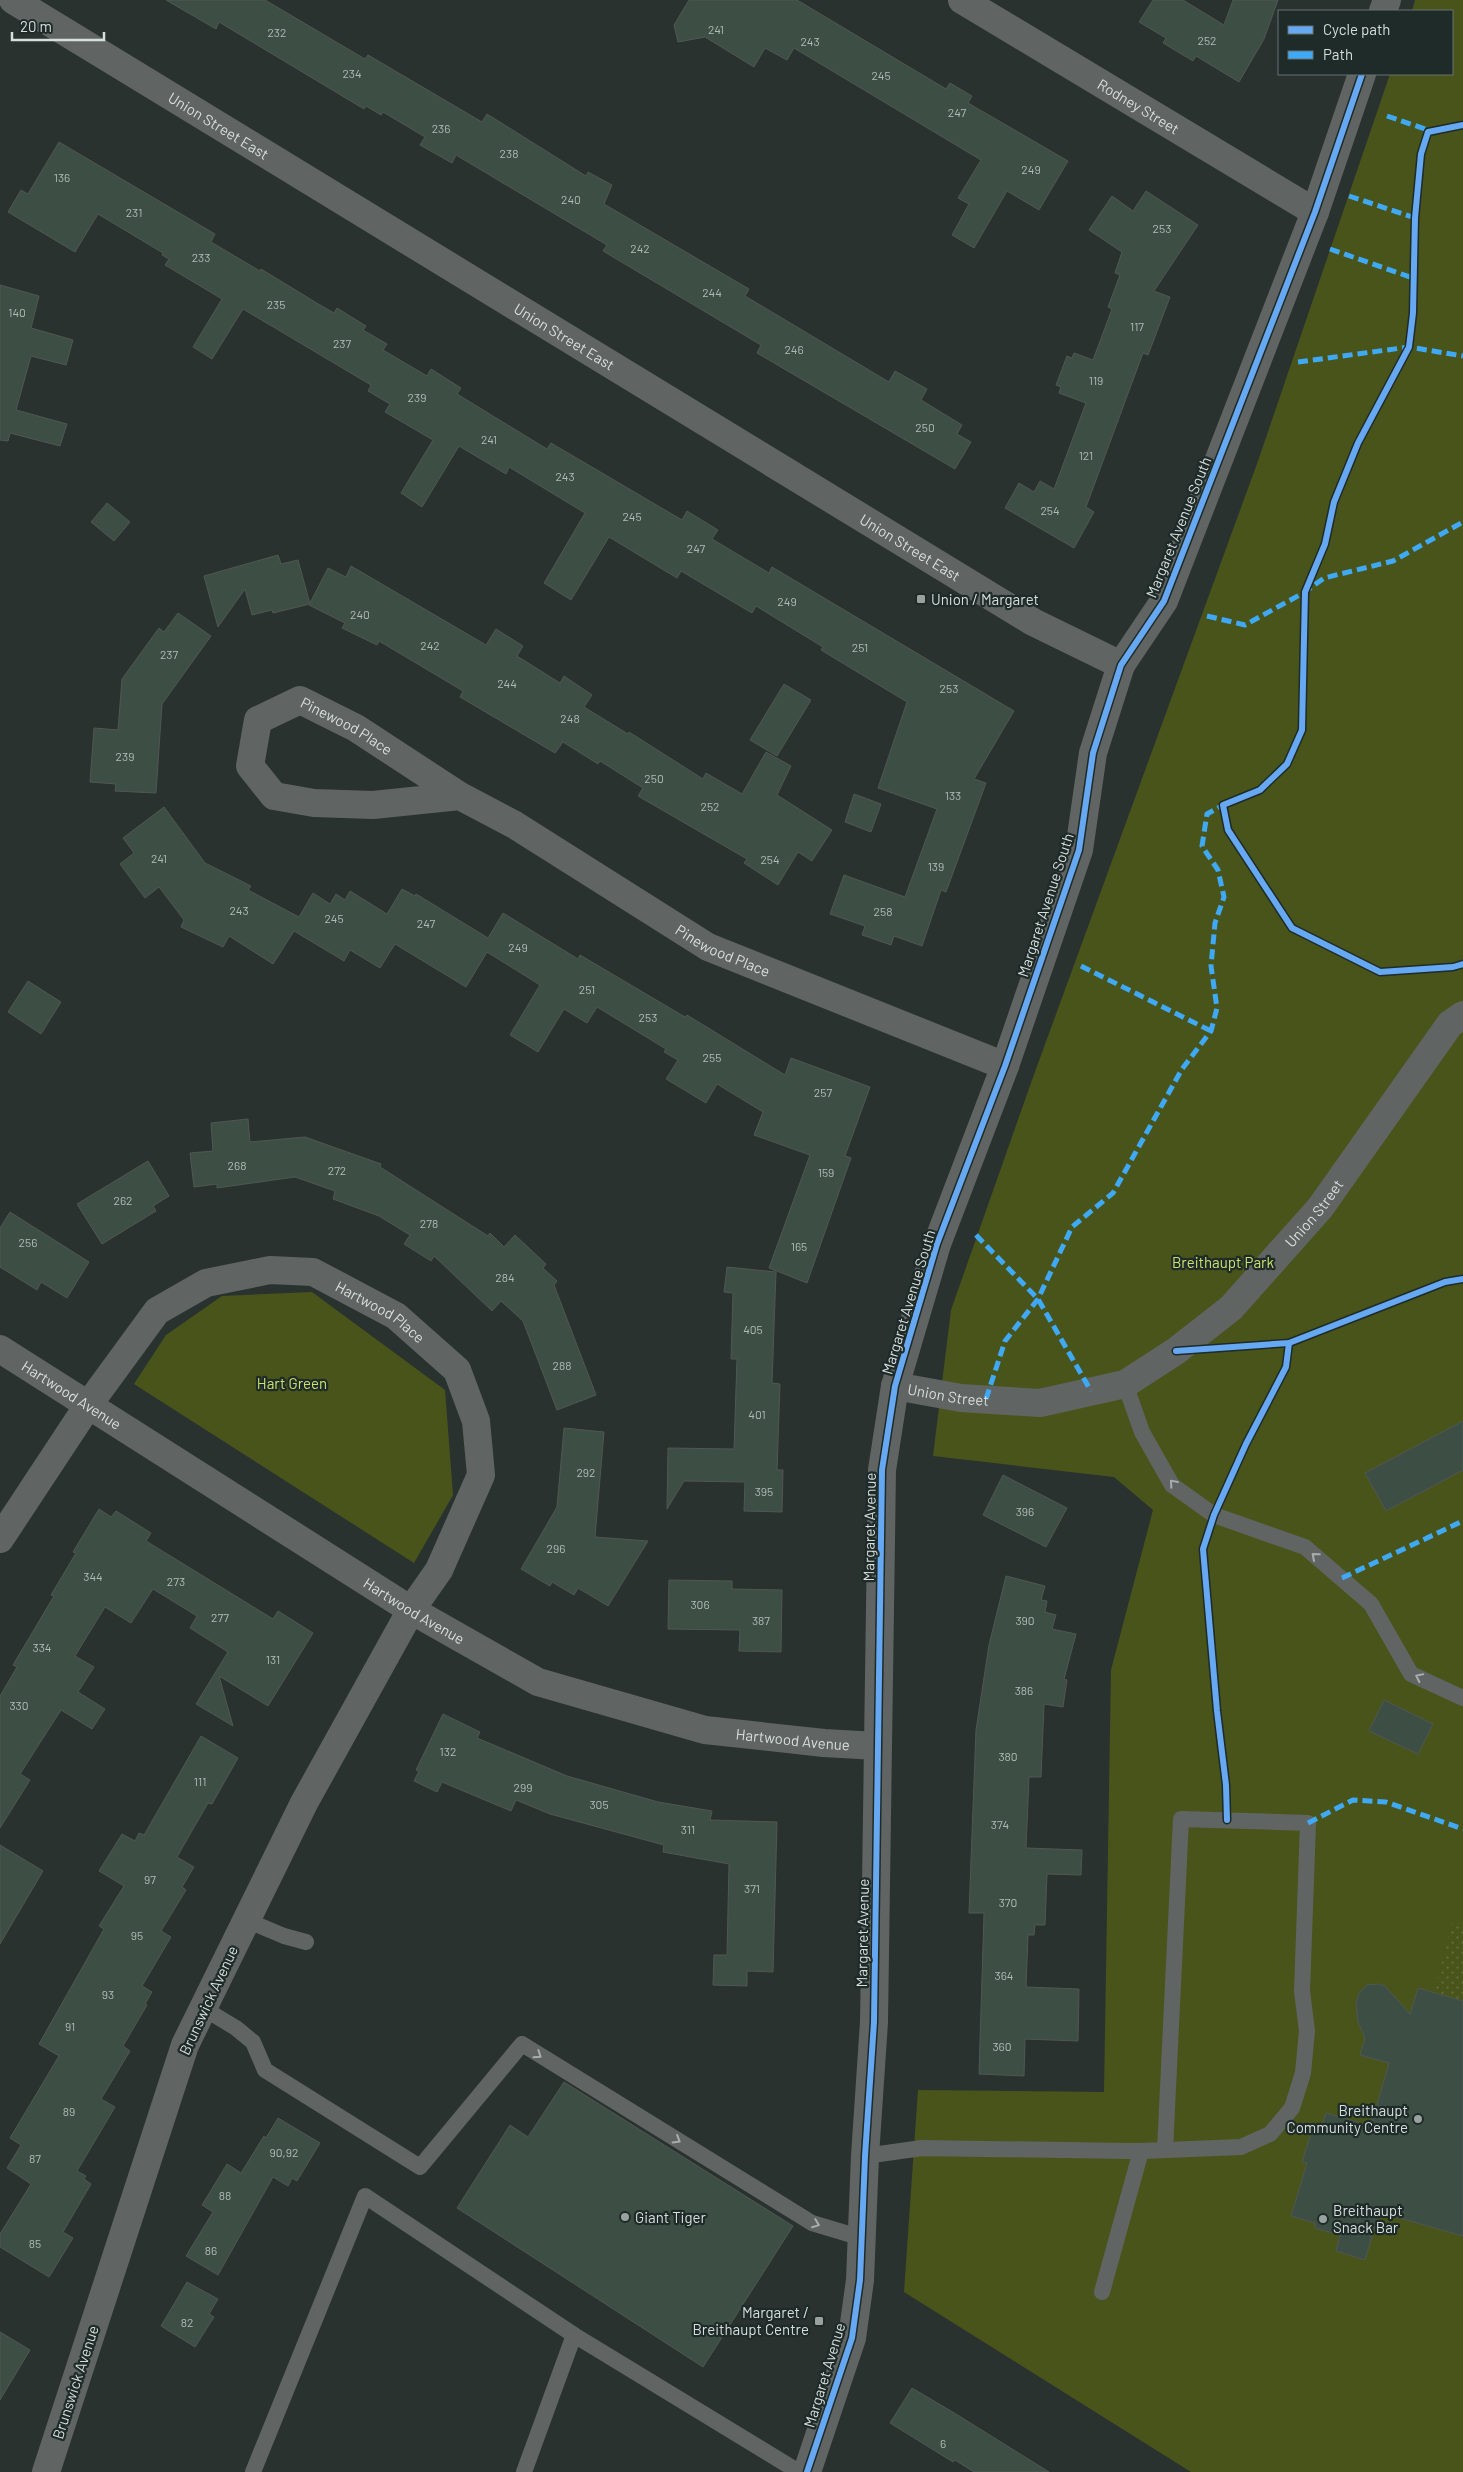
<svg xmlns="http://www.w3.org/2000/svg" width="1463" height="2472" font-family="Barlow,sans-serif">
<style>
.park{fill:#49541b}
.garden{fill:url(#garden-dots)}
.building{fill:#3d4f44;stroke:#505654}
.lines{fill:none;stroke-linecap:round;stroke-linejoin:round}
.service{stroke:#606564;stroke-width:16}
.minor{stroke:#606564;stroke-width:28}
.tertiary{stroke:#606564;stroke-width:28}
.quiet{stroke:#3fa9f5;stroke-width:5;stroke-dasharray:10 5;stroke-linecap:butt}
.cycleway-casing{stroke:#1e2b28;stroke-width:9}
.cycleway{stroke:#66a8f1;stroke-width:6}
.oneway{stroke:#a7aead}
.poi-dot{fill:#9aa2a0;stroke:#1e2b28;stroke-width:2}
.labels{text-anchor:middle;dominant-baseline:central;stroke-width:4.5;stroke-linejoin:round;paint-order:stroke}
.number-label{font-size:12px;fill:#b0bbb7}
.street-label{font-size:15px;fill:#d7dfdd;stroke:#1e2b28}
.poi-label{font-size:15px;fill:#d7dfdd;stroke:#1e2b28;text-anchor:start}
.park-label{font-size:15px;fill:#cce16d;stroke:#1e2b28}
</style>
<defs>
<pattern id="garden-dots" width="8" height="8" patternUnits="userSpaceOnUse" patternTransform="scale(1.25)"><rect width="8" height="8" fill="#49541b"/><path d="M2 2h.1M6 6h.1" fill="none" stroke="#626c3c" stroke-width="1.8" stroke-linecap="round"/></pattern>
</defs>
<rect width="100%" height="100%" fill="#2a3230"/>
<g class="park">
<path d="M1415 0H1463V2472H1191L904 2292 918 2090 1104 2092 1111 1670 1153 1510 1114 1477 933 1456 951 1310 1032 1080 1258 461 1390 74H1452V11H1412Z"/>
<path d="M312 1292 445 1390 453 1495 414 1563 134 1384 166 1335 222 1296Z"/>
</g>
<path class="garden" d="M1452 1923 1463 1927V2001L1434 1993Z"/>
<g class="building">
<path d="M166 0H265L365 59 368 55 482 122 487 114 586 176 588 172 612 185 604 204 749 289 745 296 889 382 895 371 927 389 921 400 962 425 957 434 971 442 955 469 757 353 761 345 603 251 607 245 456 155 452 163 420 145 425 137 383 112 381 115 366 106 364 109 219 22 216 29Z"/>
<path d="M689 0H797L946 89 950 83 972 96 968 103 1068 161 1039 210 1007 191 974 248 952 235 969 204 958 198 981 160 794 48 787 60 765 48 754 67 705 37 678 42 674 25Z"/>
<path d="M1153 0H1183L1224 25 1233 0H1278L1264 39 1239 82 1196 56 1193 61 1163 43 1166 38 1139 22Z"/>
<path d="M59 142 215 234 211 242 260 271 261 269 320 305 334 313 337 308 366 326 363 330 387 344 383 350 427 376 431 369 461 388 457 394 547 449 551 443 682 520 687 511 718 530 712 539 769 573 772 567 1014 711 974 779 986 783 946 892 941 890 922 946 894 936 891 945 862 935 865 926 830 914 844 875 905 897 937 809 878 788 907 702 821 650 823 647 756 606 752 613 681 571 677 578 609 537 571 600 544 583 585 513 509 467 506 474 459 446 422 507 401 493 433 440 385 412 390 404 368 391 371 385 243 309 212 359 193 347 222 299 165 265 169 259 162 255 163 253 98 214 75 252 8 212 21 190 28 194Z"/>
<path d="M1146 191 1198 225 1154 291 1170 297 1148 355 1143 353 1086 507 1094 512 1074 548 1005 508 1019 483 1034 492 1040 481 1054 489 1086 403 1059 393 1061 387 1056 385 1067 356 1072 358 1074 353 1093 360 1112 309 1108 307 1120 275 1115 273 1122 252 1089 230 1112 196 1133 211Z"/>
<path d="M0 285 39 296 31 328 73 340 66 365 31 356 16 410 67 424 60 446 10 433 8 441 0 440Z"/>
<path d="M107 503 130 522 114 541 91 522Z"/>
<path d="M278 555 281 564 298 560 310 604 273 613 272 610 252 615 245 589 218 627 204 576Z"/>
<path d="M351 566 486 645 496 629 523 646 517 656 560 683 564 676 592 695 584 707 628 734 629 732 703 779 706 773 742 794 766 752 791 766 777 795 832 830 812 861 798 852 778 885 744 863 747 859 638 796 643 788 600 761 598 764 563 742 555 753 460 697 463 691 379 641 377 645 342 628 345 623 309 605 328 568 346 577Z"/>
<path d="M178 613 211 636 162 704 156 793 115 791 116 784 90 782 94 728 118 730 122 679 159 628 164 632Z"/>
<path d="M784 684 811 700 777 756 750 740Z"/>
<path d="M854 794 881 804 871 832 845 822Z"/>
<path d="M164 807 205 863 251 886 248 890 299 917 313 893 330 904 336 894 345 900 350 891 387 914 402 889 415 896 416 894 488 938 503 913 578 959 580 955 685 1017 687 1015 785 1075 791 1058 870 1087 845 1156 851 1158 807 1283 769 1268 810 1155 754 1135 763 1112 717 1084 706 1103 666 1079 678 1060 664 1052 666 1049 597 1007 587 1023 564 1009 538 1052 510 1035 540 985 487 952 466 987 395 944 380 968 350 950 344 961 294 931 273 964 229 936 223 947 181 927 184 920 159 887 145 898 120 864 134 853 123 838Z"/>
<path d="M28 981 61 1002 41 1034 8 1012Z"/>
<path d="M248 1119 250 1142 305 1137 381 1164 380 1167 488 1236 490 1233 504 1247 515 1235 546 1264 543 1268 557 1281 554 1285 596 1395 557 1410 523 1321 501 1301 492 1311 434 1256 431 1261 404 1244 410 1235 379 1216 333 1199 335 1191 295 1177 217 1188V1184L194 1187 190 1153 213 1151 211 1123Z"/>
<path d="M148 1161 169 1196 153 1206 156 1211 102 1244 77 1204Z"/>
<path d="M10 1212 89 1262 67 1298 41 1282 37 1290 0 1267V1228Z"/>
<path d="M727 1267 776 1272 772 1383 780 1384 777 1470H783L782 1512 744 1511 745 1482 684 1481 667 1509 668 1448 734 1449 737 1359H731L733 1293 724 1292Z"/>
<path d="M1463 1421V1470L1386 1511 1365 1473Z"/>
<path d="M564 1428 604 1432 595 1537 648 1541 608 1606 578 1588 574 1595 552 1582 550 1586 521 1569 557 1507Z"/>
<path d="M1003 1475 1067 1508 1046 1547 983 1515Z"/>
<path d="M99 1509 111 1517 116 1511 151 1533 146 1541 273 1619 278 1611 313 1633 268 1706 219 1676 233 1726 196 1704 228 1652 190 1628 197 1616 153 1589 131 1623 105 1607 75 1656 94 1667 78 1692 105 1709 92 1729 61 1710 20 1774 30 1780 0 1828V1696L17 1667 13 1665 54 1596 51 1595 76 1553 73 1552Z"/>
<path d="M1006 1576 1045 1586 1041 1600 1047 1601 1045 1612 1056 1615 1052 1629 1076 1634 1064 1679 1067 1680 1063 1707 1044 1704 1041 1777H1029L1026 1848 1082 1850 1081 1875 1047 1874 1045 1925H1035L1034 1935H1028L1026 1987 1079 1989 1078 2041 1025 2039 1024 2076 979 2074 984 1913H969L976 1730 989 1645Z"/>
<path d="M669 1580 732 1581V1589L782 1590 781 1652 739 1651 740 1630 668 1629Z"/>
<path d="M1384 1700 1433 1724 1418 1754 1369 1731Z"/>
<path d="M443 1714 480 1732 477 1738 567 1776 658 1802 712 1811 710 1820 777 1822 773 1972 747 1971V1986L713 1985 714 1955H727L729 1864 663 1852 664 1845 550 1814 516 1800 511 1811 442 1782 437 1792 414 1781 419 1771 416 1770Z"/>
<path d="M201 1736 238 1758 212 1804 208 1803 177 1857 194 1867 182 1887 186 1890 161 1931 171 1937 142 1986 152 1992 145 2004 147 2005 123 2046 130 2051 101 2099 115 2107 77 2171 86 2176 84 2179 91 2184 63 2232 73 2238 49 2277 0 2247V2234L31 2184 7 2168 21 2145 10 2138 59 2056 39 2044 104 1929 99 1926 124 1886 99 1871 122 1834 135 1841 139 1833 144 1835Z"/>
<path d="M0 1845 43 1871 0 1944Z"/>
<path d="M1379 1984 1385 1986 1410 2014 1418 1988 1463 2001V2236L1379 2212 1365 2260 1336 2251 1340 2235 1315 2228V2223L1291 2216 1307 2163 1302 2162 1313 2127 1321 2129 1326 2113 1371 2126 1389 2063 1360 2055 1365 2038 1358 2022 1356 2003 1359 1993 1367 1985Z"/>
<path d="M564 2082 793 2226 703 2367 457 2208 510 2125 528 2137Z"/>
<path d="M278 2118 320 2143 297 2181 292 2178 288 2186 273 2177 218 2275 186 2256 213 2212 202 2205 227 2164 241 2173 264 2136 266 2138Z"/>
<path d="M187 2282 218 2299 209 2314 214 2317 195 2347 161 2326Z"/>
<path d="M0 2332 30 2350 0 2400Z"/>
<path d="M912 2388 956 2414 1049 2472H974L955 2460 953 2462 890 2423Z"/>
</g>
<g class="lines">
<g class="service">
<path d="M1125 1384 1142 1432 1172 1485 1214 1515 1305 1547 1371 1604 1411 1674 1463 1698"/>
<path d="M246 1920 284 1936 306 1942"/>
<path d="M203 2008 236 2028 253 2042 265 2070 420 2167 522 2044 812 2223 862 2238"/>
<path d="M865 2156 922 2148 1129 2151H1141L1241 2147 1270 2134 1292 2108 1303 2073 1307 2031 1302 1991 1308 1823 1181 1819 1165 2150"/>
<path d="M1102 2292 1141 2151"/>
<path d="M253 2472 365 2196 574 2335"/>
<path d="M524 2472 574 2335 799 2472"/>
</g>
<g class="minor">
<path id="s1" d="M962 0 1315 212"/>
<path id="s2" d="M460 796 373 805 314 803 274 796 250 766 258 720 300 700 356 728 460 796 515 825 708 947 1005 1066"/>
<path id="s3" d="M0 1349 411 1610 538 1682 705 1730 824 1743 877 1746"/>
<path id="s4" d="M895 1386 961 1398 1040 1403 1125 1384 1176 1351 1231 1308 1320 1208 1450 1024 1463 1015"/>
<path id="s5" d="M0 1539 89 1404 157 1311 206 1283 270 1270 313 1272 396 1316 457 1370 476 1421 481 1475 439 1570 411 1610 304 1803 185 2045 46 2472"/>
</g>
<g class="tertiary">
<path id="s6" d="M13 0 1033 622 1121 665"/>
<path d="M1383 11 1387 0"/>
<path d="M807 2472 852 2338 860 2280 865 2156 874 2022 882 1470 895 1386 937 1244 1005 1066 1079 850 1093 753 1121 665 1164 601 1315 212 1362 74"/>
</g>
<g class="quiet">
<path d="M1387 116 1431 131"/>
<path d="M1349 196 1415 218"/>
<path d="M1330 249 1413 278"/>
<path d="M1298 362 1409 347 1463 356"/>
<path d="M1207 616 1245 625 1305 592 1324 578 1393 561 1463 522"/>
<path d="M1081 966 1211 1031"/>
<path d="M976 1235 1038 1299 1091 1391"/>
<path d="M986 1399 1005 1341 1038 1299 1072 1227 1113 1193 1182 1069 1211 1031 1217 1008 1211 966 1215 923 1224 897 1218 870 1202 846 1207 814 1225 804"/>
<path d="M1342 1578 1463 1521"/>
<path d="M1308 1823 1353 1800 1386 1802 1463 1829"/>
</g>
<defs>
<g id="cycleway">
<path d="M1463 125 1428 132 1421 154 1415 218 1413 313 1409 347 1358 443 1334 502 1325 544 1305 592 1302 730 1287 764 1260 790 1223 805 1228 830 1292 928 1380 972 1453 967 1463 964"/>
<path d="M1176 1351 1289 1343 1445 1282 1463 1279"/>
<path d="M1227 1820 1226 1785 1217 1711 1203 1549 1214 1515 1246 1444 1286 1367 1289 1343"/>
<path d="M807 2472 852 2338 860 2280 865 2156 874 2022 882 1470 895 1386 937 1244 1005 1066 1079 850 1093 753 1121 665 1164 601 1315 212 1362 74"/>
</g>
</defs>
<use href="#cycleway" class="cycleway-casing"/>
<use href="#cycleway" class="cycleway"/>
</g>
<defs><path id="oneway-chevron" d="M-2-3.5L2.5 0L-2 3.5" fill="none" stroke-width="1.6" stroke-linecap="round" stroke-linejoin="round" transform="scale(1.25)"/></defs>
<g class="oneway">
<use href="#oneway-chevron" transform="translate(1173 1483) rotate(-131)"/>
<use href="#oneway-chevron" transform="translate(1315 1556) rotate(-139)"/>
<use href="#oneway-chevron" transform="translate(1419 1677) rotate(-154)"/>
<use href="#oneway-chevron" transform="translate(538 2055) rotate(34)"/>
<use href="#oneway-chevron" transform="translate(677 2140) rotate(31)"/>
<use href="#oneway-chevron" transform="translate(816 2224) rotate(21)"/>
</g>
<g class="poi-dot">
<rect x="916" y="594" width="10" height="10" rx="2.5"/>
<circle cx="1418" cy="2119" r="5"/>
<circle cx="625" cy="2217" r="5"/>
<circle cx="1323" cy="2219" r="5"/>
<rect x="814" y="2316" width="10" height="10" rx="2.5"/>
</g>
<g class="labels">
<g class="number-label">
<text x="716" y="29">241</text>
<text x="277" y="32">232</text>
<text x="1207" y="40">252</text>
<text x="810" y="41">243</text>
<text x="352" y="73">234</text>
<text x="881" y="75">245</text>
<text x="957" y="112">247</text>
<text x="441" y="128">236</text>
<text x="509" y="153">238</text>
<text x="1031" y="169">249</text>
<text x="62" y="177">136</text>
<text x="571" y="199">240</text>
<text x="134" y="212">231</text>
<text x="1162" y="228">253</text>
<text x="640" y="248">242</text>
<text x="201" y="257">233</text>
<text x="712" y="292">244</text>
<text x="276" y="304">235</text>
<text x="17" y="312">140</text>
<text x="1137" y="326">117</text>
<text x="342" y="343">237</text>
<text x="794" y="349">246</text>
<text x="1096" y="380">119</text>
<text x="417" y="397">239</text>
<text x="925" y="427">250</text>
<text x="489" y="439">241</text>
<text x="1086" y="455">121</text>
<text x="565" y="476">243</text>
<text x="1050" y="510">254</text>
<text x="632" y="516">245</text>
<text x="696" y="548">247</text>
<text x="787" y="601">249</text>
<text x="360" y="614">240</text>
<text x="430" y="645">242</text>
<text x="860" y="647">251</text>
<text x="169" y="654">237</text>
<text x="507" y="683">244</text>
<text x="949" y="688">253</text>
<text x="570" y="718">248</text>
<text x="125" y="756">239</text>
<text x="654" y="778">250</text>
<text x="953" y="795">133</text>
<text x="710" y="806">252</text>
<text x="159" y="858">241</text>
<text x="770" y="859">254</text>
<text x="936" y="866">139</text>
<text x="239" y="910">243</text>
<text x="883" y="911">258</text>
<text x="334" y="918">245</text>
<text x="426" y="923">247</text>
<text x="518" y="947">249</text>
<text x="587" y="989">251</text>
<text x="648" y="1017">253</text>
<text x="712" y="1057">255</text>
<text x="823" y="1092">257</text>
<text x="237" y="1165">268</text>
<text x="337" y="1170">272</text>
<text x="826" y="1172">159</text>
<text x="123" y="1200">262</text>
<text x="429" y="1223">278</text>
<text x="28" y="1242">256</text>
<text x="799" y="1246">165</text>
<text x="505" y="1277">284</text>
<text x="753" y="1329">405</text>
<text x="562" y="1365">288</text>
<text x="757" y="1414">401</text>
<text x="586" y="1472">292</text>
<text x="764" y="1491">395</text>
<text x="1025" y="1511">396</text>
<text x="556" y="1548">296</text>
<text x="93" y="1576">344</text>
<text x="176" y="1581">273</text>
<text x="700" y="1604">306</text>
<text x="220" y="1617">277</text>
<text x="761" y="1620">387</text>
<text x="1025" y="1620">390</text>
<text x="42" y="1647">334</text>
<text x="273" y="1659">131</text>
<text x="1024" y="1690">386</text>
<text x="19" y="1705">330</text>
<text x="448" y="1751">132</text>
<text x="1008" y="1756">380</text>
<text x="200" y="1781">111</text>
<text x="523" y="1787">299</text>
<text x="599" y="1804">305</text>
<text x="1000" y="1824">374</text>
<text x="688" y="1829">311</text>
<text x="150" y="1879">97</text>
<text x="752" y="1888">371</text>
<text x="1008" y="1902">370</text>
<text x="137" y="1935">95</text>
<text x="1004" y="1975">364</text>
<text x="108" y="1994">93</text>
<text x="70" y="2026">91</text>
<text x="1002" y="2046">360</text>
<text x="69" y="2111">89</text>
<text x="284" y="2152">90,92</text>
<text x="35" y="2158">87</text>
<text x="225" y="2195">88</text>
<text x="35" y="2243">85</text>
<text x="211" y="2250">86</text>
<text x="187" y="2322">82</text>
<text x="943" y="2443">6</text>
</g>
<g class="street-label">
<text stroke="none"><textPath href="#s1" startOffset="206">Rodney Street</textPath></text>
<text stroke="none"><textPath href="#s6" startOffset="241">Union Street East</textPath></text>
<text stroke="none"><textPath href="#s6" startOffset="646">Union Street East</textPath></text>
<text transform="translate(1178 527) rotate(-68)">Margaret Avenue South</text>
<text stroke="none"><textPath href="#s6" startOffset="1051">Union Street East</textPath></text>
<text stroke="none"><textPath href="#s2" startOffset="372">Pinewood Place</textPath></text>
<text transform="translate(1045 905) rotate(-72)">Margaret Avenue South</text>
<text stroke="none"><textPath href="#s2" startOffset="811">Pinewood Place</textPath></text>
<text stroke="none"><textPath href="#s4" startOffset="490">Union Street</textPath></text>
<text transform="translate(908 1302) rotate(-73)">Margaret Avenue South</text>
<text stroke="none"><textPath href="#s5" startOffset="520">Hartwood Place</textPath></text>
<text stroke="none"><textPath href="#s4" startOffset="54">Union Street</textPath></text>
<text stroke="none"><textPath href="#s3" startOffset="85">Hartwood Avenue</textPath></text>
<text transform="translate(869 1527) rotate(-89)">Margaret Avenue</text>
<text stroke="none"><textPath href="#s3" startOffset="490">Hartwood Avenue</textPath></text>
<text stroke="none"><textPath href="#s3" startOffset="895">Hartwood Avenue</textPath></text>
<text transform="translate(862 1933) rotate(-89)">Margaret Avenue</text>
<text transform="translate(208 2000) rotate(-65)">Brunswick Avenue</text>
<text transform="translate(824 2375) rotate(-73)">Margaret Avenue</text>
<text transform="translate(75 2382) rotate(-72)">Brunswick Avenue</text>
</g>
<g class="poi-label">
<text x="931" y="599">Union / Margaret</text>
<text x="1408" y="2110" text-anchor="end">Breithaupt<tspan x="1408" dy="17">Community Centre</tspan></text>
<text x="1333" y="2210">Breithaupt<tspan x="1333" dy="17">Snack Bar</tspan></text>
<text x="635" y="2217">Giant Tiger</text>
<text x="809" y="2312" text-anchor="end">Margaret /<tspan x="809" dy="17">Breithaupt Centre</tspan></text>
</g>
<g class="park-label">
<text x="1223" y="1262">Breithaupt Park</text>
<text x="292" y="1383">Hart Green</text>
</g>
</g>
<rect x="1278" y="10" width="175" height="65" fill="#1e2b28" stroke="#687370"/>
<rect x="1288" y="26" width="25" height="8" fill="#66a8f1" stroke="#687370"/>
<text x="1323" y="35" font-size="15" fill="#d7dfdd">Cycle path</text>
<rect x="1288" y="51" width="25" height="8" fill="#3fa9f5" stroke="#687370"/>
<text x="1323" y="60" font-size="15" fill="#d7dfdd">Path</text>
<path d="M12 32v8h92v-8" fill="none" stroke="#d7dfdd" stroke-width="2.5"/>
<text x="20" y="32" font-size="15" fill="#d7dfdd" stroke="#1e2b28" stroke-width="4" paint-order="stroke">20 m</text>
</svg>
